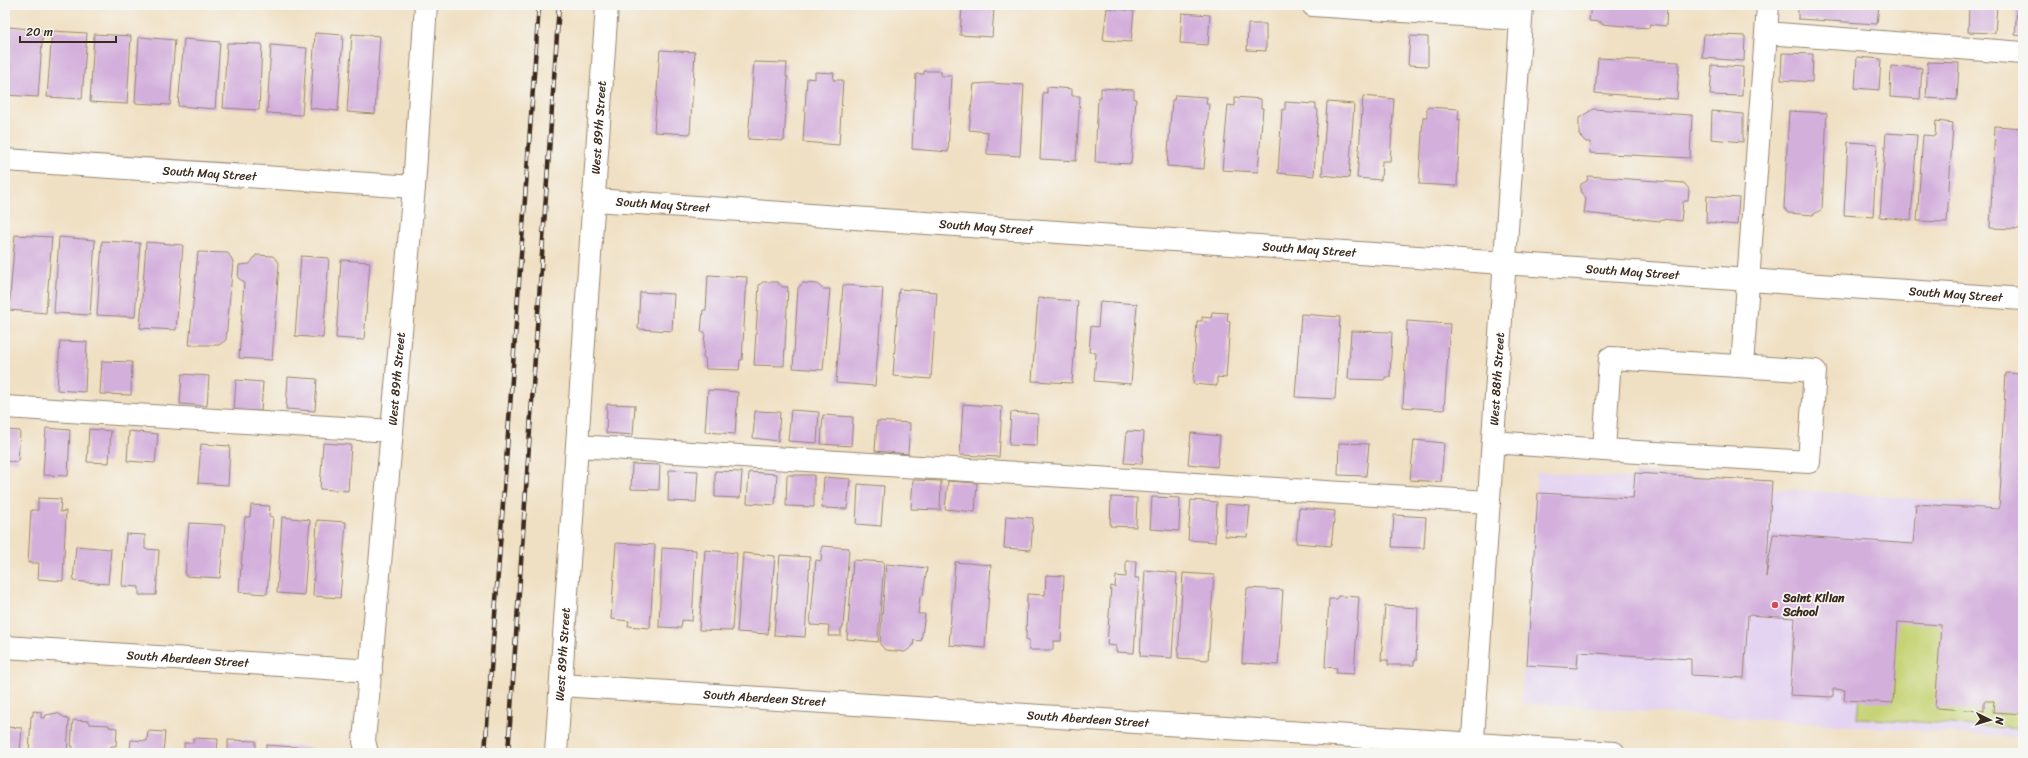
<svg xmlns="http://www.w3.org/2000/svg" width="2028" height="758" font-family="Sriracha,sans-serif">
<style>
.built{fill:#e4d3f1}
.green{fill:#c6d374;stroke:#807e49}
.building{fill:#d3afdc}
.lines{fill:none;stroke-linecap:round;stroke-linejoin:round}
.minor-casing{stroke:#968570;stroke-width:24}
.minor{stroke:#fff;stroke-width:22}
.rail-casing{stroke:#3b2a1e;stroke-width:4.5}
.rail{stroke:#f6f6f2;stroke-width:3;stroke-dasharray:9;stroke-linecap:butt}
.poi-dot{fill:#d1495b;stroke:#f6f6f2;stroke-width:1.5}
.labels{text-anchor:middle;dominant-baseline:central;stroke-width:3.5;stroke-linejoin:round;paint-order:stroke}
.street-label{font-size:12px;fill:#3b2a1e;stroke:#f6f6f2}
.poi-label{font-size:12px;font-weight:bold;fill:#3b2a1e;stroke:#f6f6f2;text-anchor:start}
</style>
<rect width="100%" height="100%" fill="#f6f6f2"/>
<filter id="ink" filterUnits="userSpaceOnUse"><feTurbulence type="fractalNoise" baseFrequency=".025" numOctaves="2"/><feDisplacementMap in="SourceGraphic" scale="8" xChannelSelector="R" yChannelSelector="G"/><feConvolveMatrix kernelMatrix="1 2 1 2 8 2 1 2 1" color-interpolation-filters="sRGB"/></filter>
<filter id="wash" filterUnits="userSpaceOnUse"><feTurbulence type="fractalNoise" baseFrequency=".012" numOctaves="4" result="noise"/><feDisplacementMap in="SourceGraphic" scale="16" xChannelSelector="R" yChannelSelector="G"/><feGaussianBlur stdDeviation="0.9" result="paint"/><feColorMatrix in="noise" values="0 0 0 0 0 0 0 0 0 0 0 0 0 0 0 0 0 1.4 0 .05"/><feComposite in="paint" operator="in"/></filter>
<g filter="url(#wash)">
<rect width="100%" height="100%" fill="#f0e0c3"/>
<path class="built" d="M1537 472 2023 506V738L1521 703Z"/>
<path class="green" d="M1873 549 2023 555V729L1858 718Z"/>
<g id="blocks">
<g class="building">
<path d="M1591 5H1667L1666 26 1650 24 1649 28 1601 24V22L1589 21Z"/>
<path d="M1798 5H1879L1877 24 1798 19Z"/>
<path d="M1969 5H1997L1995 33 1968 32Z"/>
<path d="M962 6 994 8 992 37 960 35Z"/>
<path d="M2017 7H2023V36L2015 35Z"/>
<path d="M1107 8 1134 11 1131 42 1103 40Z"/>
<path d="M1182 13 1210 15 1208 45 1180 43Z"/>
<path d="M1248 24H1266V51L1247 50Z"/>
<path d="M8 27 43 30 38 97 5 95Z"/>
<path d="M52 31 87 33 82 99 47 97Z"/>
<path d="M315 33 343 35 338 111 310 108Z"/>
<path d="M94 34 131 36 127 104 90 102Z"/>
<path d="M352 34 380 36 375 114 347 112Z"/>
<path d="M1704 34 1745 36 1744 61 1702 58Z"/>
<path d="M1410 36 1428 37V66L1408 65Z"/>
<path d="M139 37 175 40 170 105 135 103Z"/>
<path d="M184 39 220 42 215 109 178 106Z"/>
<path d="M227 43 262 44 259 110 223 108Z"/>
<path d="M271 45 307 48 302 115 267 113Z"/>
<path d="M660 50 695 52 690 134 654 132Z"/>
<path d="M1782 53 1813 54 1812 82 1781 80Z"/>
<path d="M1857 57 1881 59 1879 90 1855 88Z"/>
<path d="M1598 58 1679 62 1677 99 1595 93Z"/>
<path d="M754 62 787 63 786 77H788L784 141 748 139Z"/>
<path d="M1928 62 1959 63 1957 100 1926 98Z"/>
<path d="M1712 65 1743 67 1742 96 1710 95Z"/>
<path d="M1891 66 1922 68 1920 99 1890 97Z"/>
<path d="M924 71H941V76H952L948 152 912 149 916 74H924Z"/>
<path d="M815 72 834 73 833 80H843L839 145 803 142 807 78 815 79Z"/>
<path d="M990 83 1024 85 1020 156 987 154 988 132 969 130 974 84Z"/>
<path d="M1047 87 1072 89V96H1080L1076 161 1040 159 1043 92 1047 93Z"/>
<path d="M1101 88 1134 90V99H1136L1131 164 1095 162 1098 97H1101Z"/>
<path d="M1175 95 1207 97 1206 104H1209L1204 169 1167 166 1172 100H1174Z"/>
<path d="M1363 96 1394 99 1390 161H1382L1381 180 1357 178Z"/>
<path d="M1235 97 1261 99V108H1263L1258 172 1222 170 1228 105 1235 106Z"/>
<path d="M1285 102 1316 104V109L1318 110 1314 176 1278 173 1282 109 1285 110Z"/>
<path d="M1327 102 1354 104 1349 178 1322 175Z"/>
<path d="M1427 107 1459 109 1458 120 1460 119 1457 186 1419 184 1423 117H1427Z"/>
<path d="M1593 109 1692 115 1690 158 1590 153 1591 142H1586L1579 135V118Z"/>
<path d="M1712 111 1743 114V142L1711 139Z"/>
<path d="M1789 111 1827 113 1822 209 1813 215 1788 213 1784 207Z"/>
<path d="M1936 121 1953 123 1947 222 1917 221 1923 135 1935 136Z"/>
<path d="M1995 126 2023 128 2020 229 1990 228Z"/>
<path d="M1886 133 1917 135 1911 220 1880 217Z"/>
<path d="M1848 142 1877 144 1873 217 1844 215Z"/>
<path d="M1588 176 1684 183 1689 189 1688 200 1683 202 1681 221 1661 219 1660 221 1584 213 1586 198 1580 191 1581 184 1587 181Z"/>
<path d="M1707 196 1739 198 1737 225 1706 222Z"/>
<path d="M15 235 52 237 46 313 9 310Z"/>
<path d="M59 237 95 240 90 315 54 313Z"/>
<path d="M102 241 140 243 135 317 97 315Z"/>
<path d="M146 242 183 245 176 330 140 328Z"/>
<path d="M198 252 228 253 233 261 226 340 219 345H189Z"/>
<path d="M256 255 273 256 279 263 272 360 239 358 244 282 238 278 239 265 250 264Z"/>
<path d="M301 256 329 258 323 338 295 336Z"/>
<path d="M341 260 370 262 364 340 336 338Z"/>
<path d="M708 275 747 277 742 360H740L739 370 706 369 705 358H703L705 332H701L703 310H706Z"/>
<path d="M763 282H777L783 287H788L784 366 754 365 759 285Z"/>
<path d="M803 283 817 284 823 289H830L823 370 793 368 798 288Z"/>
<path d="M843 285 883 288 875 386 836 383Z"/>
<path d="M899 289 937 292 931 379 893 376Z"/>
<path d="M640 292 674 294 672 331 638 329Z"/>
<path d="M1038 298 1078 301 1072 383 1032 381Z"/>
<path d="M1100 301 1137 304 1131 384 1094 381 1096 353 1089 352 1091 326 1098 327Z"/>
<path d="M1212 312 1228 313 1227 321 1230 322 1226 378 1217 377V386L1193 384 1197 321H1202V317L1211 318Z"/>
<path d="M1301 314 1340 317 1335 399 1295 397Z"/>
<path d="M1407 321 1450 324 1444 410 1403 407Z"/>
<path d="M1351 331 1392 332 1390 377H1385V380L1348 379Z"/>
<path d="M60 341 87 342 85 392 57 390Z"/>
<path d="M102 361 132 362 131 395 100 394Z"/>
<path d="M2006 373 2023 374V714L1993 712 1994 701H1984V711L1935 708 1941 625 1898 622 1893 703 1844 700 1845 690 1833 689V697L1790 695 1795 618 1748 615 1744 678 1691 675V659L1578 652 1577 668 1527 665 1538 493 1633 498 1635 473 1772 481 1766 577 1773 534 1913 544 1916 504 1999 509 2001 480 2000 475Z"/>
<path d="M182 374 209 376 207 406 180 404Z"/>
<path d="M288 377 317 379 315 411 286 409Z"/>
<path d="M236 380 263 382 261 411 234 410Z"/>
<path d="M708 390 738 392 735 434 705 432Z"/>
<path d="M607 404 635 405 633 435 606 433Z"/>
<path d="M963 404 1002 407 999 457 960 455Z"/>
<path d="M791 410 819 412 817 443 788 441Z"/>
<path d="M755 411 780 412 778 441 753 438Z"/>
<path d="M1011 412 1038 414 1037 446 1009 445Z"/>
<path d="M823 415 853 417 851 446 821 444Z"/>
<path d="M877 421 910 423 908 454 875 451Z"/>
<path d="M46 428 70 430 68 476 43 475Z"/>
<path d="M89 429 111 431 109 463 87 462Z"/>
<path d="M5 430 20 431 18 462 5 461Z"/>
<path d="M129 431 158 434 155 463 127 461Z"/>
<path d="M1127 431 1144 432 1142 464 1124 463Z"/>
<path d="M1191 433 1220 436 1217 467 1188 464Z"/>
<path d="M1414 440 1444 443 1441 482 1410 480Z"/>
<path d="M323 443 351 445 348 491 320 489Z"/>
<path d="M1339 443 1369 444 1366 476 1338 475Z"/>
<path d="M201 444 230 446 228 485 198 483Z"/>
<path d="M632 464 660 465 659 490 631 489Z"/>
<path d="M669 470 698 471 696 502 668 501Z"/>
<path d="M715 471 742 472 740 498 715 497Z"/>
<path d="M749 472 777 474 775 505 747 503Z"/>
<path d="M787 475H814V507L786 506Z"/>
<path d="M824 477 850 479 847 509 822 508Z"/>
<path d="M913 480 941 481 940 510 911 509Z"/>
<path d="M948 481 977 483 975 512 945 509Z"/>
<path d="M858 484 884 486 881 526 856 524Z"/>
<path d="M1111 497 1137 498 1136 527 1110 526Z"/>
<path d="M1152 497 1180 498 1179 531 1150 529Z"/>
<path d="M38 498 61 499 60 512 66 511 63 581 38 579 39 563H28L31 510H38Z"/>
<path d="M1191 500 1217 502 1215 542 1188 540Z"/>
<path d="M1226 504 1250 506 1247 537 1225 536Z"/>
<path d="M251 505 270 506 269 516 273 517 267 594 239 592 245 517H250Z"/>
<path d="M1299 508 1335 511 1331 546 1296 543Z"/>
<path d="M1394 515 1426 517 1424 548 1392 547Z"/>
<path d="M1006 516 1033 518 1031 550 1004 548Z"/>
<path d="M282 517 310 520 304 595 277 593Z"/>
<path d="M317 520 346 522 340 598 313 596Z"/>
<path d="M189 523 225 525 220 578 185 576Z"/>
<path d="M126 534 145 535V549L159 550 156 595H139V587L122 586Z"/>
<path d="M616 543 655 545 650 628 628 626 629 621 611 619Z"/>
<path d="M76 546 111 549 108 584 73 581Z"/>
<path d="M822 546 849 548 843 628H841V636H828L829 626 810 625 816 560 821 561Z"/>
<path d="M662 548 696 550 692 621 682 620 681 628 659 627Z"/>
<path d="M705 550 737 553 732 631 699 630Z"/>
<path d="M743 553 775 556 768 634 737 632Z"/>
<path d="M780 555 810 557 805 637 774 635Z"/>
<path d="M853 560 884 562 878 642 847 639Z"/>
<path d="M1126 561H1136L1135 578H1139L1134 653 1116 652V646L1107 645 1111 586 1115 587 1116 576 1126 577Z"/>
<path d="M955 562 991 565 985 648 949 645Z"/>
<path d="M886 564 927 568 923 595 920 597 918 614H925L921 641 914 640 913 646 905 652 885 650 880 644Z"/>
<path d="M1145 570 1177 573 1172 658 1140 656Z"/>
<path d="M1183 573 1214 575 1208 660 1178 658Z"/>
<path d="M1046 575 1064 576 1061 641H1053V650H1029V640L1026 639 1027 594 1045 595Z"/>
<path d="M1247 588 1283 590 1278 665 1242 663Z"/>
<path d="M1338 596 1359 597 1354 674 1336 673 1337 668 1325 667 1329 599H1337Z"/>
<path d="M1385 606 1418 608 1416 661H1414V665H1388V660H1381Z"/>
<path d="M33 711 41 712V718H45L46 715 57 713 69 720 67 753H29L31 716H33Z"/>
<path d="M73 720 89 721V724L109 725V727L117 728 116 746H111L110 753H73V746H71Z"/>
<path d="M5 727 22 728 20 753H5Z"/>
<path d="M148 731 165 732 163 753H130L131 740 147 741Z"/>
<path d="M193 738 218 739 217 753H184V743H193Z"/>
<path d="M228 740 256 741V753H228Z"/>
<path d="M266 745 311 748V753H266Z"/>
</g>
</g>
</g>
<g filter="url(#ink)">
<use href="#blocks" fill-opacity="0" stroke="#968570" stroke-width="1"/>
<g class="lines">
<defs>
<g id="minor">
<path d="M1313 5 1521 19"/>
<path d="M1766 33 2023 53"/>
<path id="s1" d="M5 160 414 187"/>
<path id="s2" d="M595 200 2023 299"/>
<path d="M1610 358 1815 371 1809 462 1604 450Z"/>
<path d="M1742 366 1768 5"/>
<path d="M5 407 392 431"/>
<path d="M1493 442 1604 450"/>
<path d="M577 446 1489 502"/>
<path id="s3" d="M5 647 371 671"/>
<path id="s4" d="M561 685 1614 753"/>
<path id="s5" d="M367 753 364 741 414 187 426 5"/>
<path id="s6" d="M556 753 607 5"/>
<path id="s7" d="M1472 753 1522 5"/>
</g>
</defs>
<use href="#minor" class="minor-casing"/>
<use href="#minor" class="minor"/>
<defs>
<g id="rail">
<path d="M485 753 539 5"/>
<path d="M508 753 559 5"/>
</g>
</defs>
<use href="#rail" class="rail-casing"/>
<use href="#rail" class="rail"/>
</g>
</g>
<circle class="poi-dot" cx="1775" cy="605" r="4"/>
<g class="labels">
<g class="street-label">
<text stroke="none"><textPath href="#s6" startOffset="627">West 89th Street</textPath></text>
<text stroke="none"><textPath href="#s1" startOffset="205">South May Street</textPath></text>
<text stroke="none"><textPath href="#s2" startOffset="68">South May Street</textPath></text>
<text stroke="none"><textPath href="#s2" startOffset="392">South May Street</textPath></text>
<text stroke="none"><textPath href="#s2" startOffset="716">South May Street</textPath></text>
<text stroke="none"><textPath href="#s2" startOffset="1040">South May Street</textPath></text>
<text stroke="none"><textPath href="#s2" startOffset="1364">South May Street</textPath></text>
<text stroke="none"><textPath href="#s5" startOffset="376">West 89th Street</textPath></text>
<text stroke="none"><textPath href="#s7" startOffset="375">West 88th Street</textPath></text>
<text stroke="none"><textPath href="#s6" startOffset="99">West 89th Street</textPath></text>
<text stroke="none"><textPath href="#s3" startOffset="183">South Aberdeen Street</textPath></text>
<text stroke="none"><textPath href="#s4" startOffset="204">South Aberdeen Street</textPath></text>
<text stroke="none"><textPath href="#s4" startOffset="528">South Aberdeen Street</textPath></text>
</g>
<g class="poi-label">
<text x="1783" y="598">Saint Kilian<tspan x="1783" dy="14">School</tspan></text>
</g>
</g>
<rect width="2028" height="758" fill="none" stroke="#f6f6f2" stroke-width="20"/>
<g transform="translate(1990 720) rotate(95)" stroke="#f6f6f2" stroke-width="3" paint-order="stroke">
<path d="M0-3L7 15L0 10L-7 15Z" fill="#3b2a1e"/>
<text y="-6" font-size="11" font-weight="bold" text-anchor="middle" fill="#3b2a1e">N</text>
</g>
<path d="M20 36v6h96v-6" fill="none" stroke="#3b2a1e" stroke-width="2"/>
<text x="26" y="36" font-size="12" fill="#3b2a1e" stroke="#f6f6f2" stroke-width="3" paint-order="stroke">20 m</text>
</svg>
